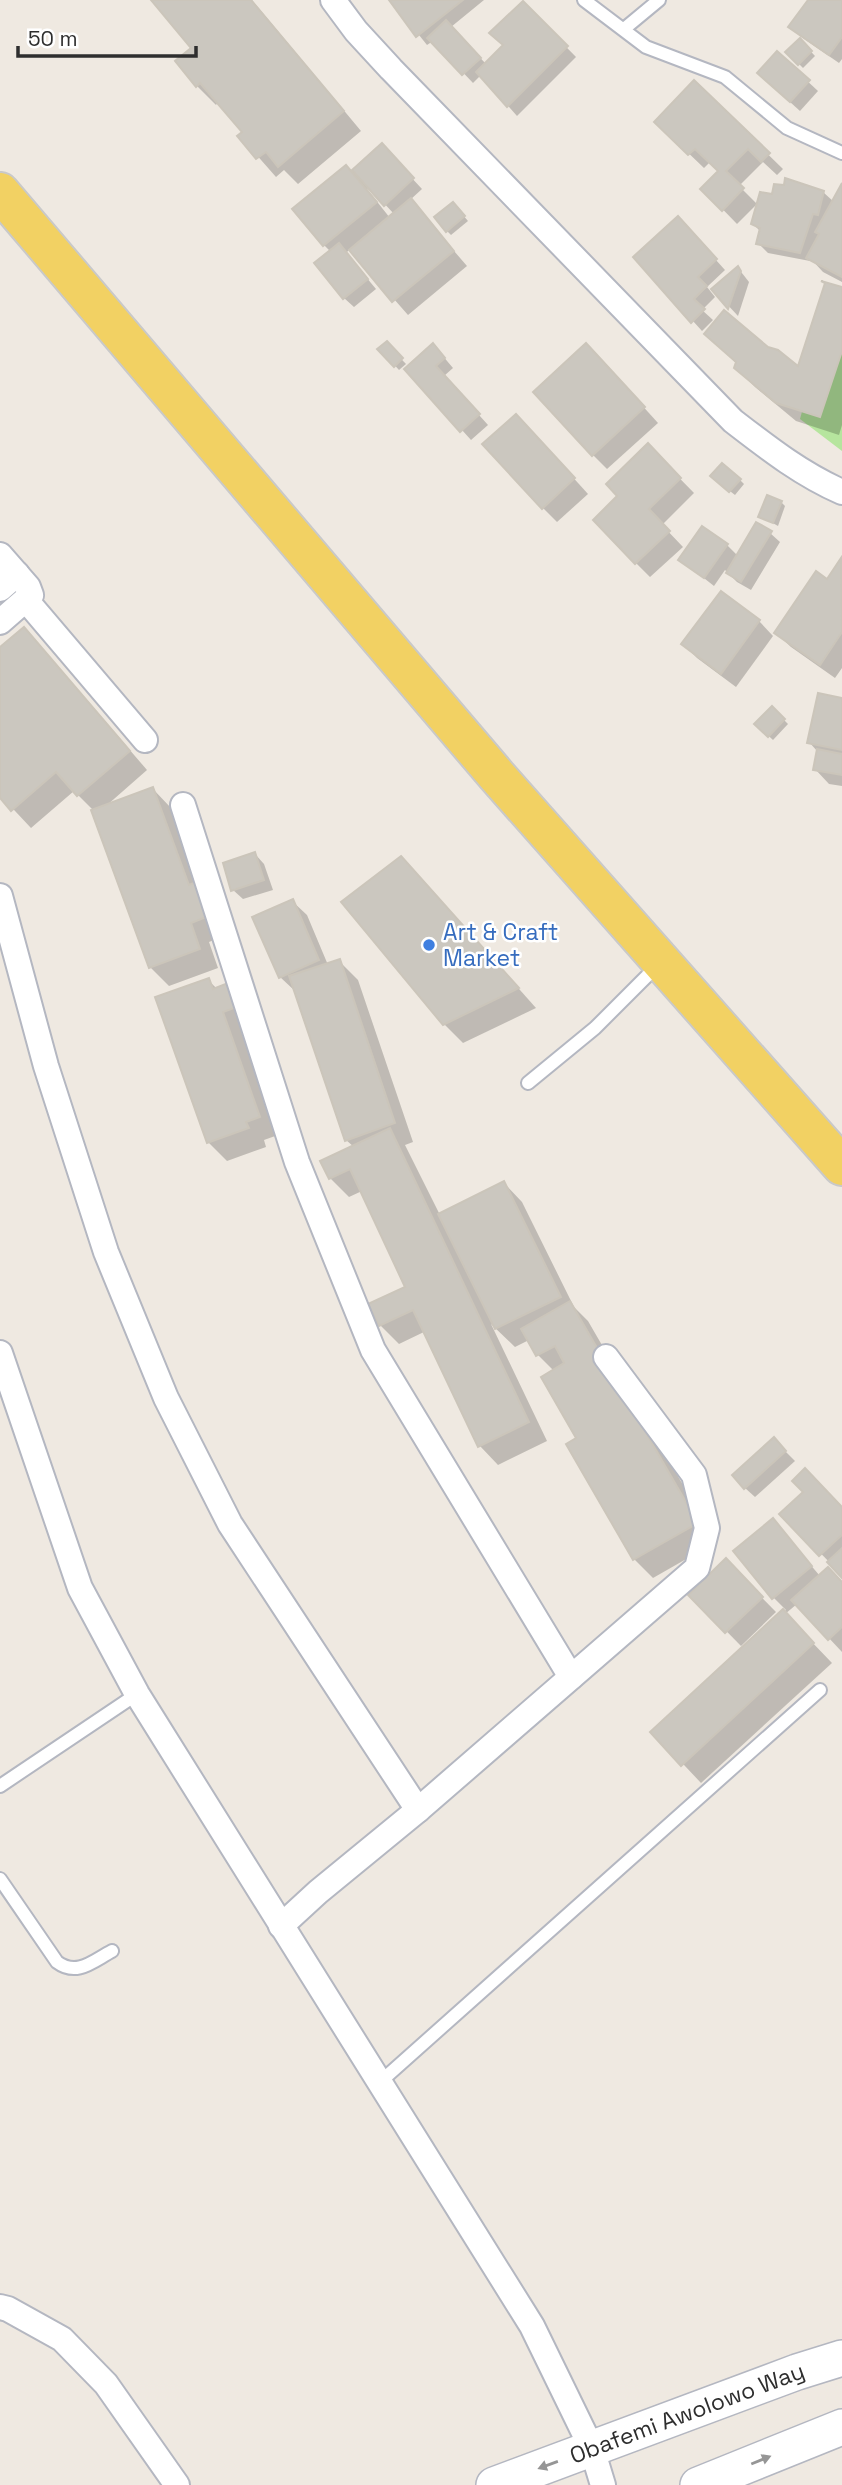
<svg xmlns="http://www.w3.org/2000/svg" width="842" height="2485" font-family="'Space Grotesk',sans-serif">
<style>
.green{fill:#b6e59e}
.shadow{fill:#0003;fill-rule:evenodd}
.building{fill:#cbc7bf;stroke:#cbc5ba;stroke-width:2}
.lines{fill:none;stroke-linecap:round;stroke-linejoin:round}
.lane-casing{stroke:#b4b7c1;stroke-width:16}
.street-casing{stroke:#b4b7c1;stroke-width:28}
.secondary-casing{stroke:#b4b7c1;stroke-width:38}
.primary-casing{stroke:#c9c9c9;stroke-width:42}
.lane{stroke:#fff;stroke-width:12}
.street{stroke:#fff;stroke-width:24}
.secondary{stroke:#fff;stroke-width:35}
.primary{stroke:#f2d163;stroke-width:38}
.oneway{fill:#969696}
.shop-dot{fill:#3f7fe0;stroke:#fff;stroke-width:2.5}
.labels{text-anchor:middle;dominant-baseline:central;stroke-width:5;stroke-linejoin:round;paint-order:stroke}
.shop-label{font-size:23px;fill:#366cbe;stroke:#fff;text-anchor:start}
.street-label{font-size:23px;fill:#2e2e2e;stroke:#fff}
</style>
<rect width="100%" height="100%" fill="#efe9e1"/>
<path class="green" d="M835 290 842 291V451L800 419Z"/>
<g class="shadow">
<path d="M153 0H252L361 131 298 184 284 170 276 177 240 136 244 132 218 102 216 105 197 86 194 48Z"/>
<path d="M391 0H484L451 27 486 64 504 45 523 3 576 57 517 116 481 75 473 83 433 41 427 45Z"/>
<path d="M810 0H842V59L839 63 800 36 790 27Z"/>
<path d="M800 40 815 56 803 68 787 52Z"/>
<path d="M777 53 818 91 800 111 769 83Z"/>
<path d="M694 82 783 169 777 175 763 162 739 186 757 204 737 224 703 189 720 171 710 162 704 168 656 122Z"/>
<path d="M382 146 422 189 410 200 467 266 408 315 350 249 346 253 376 289 354 307 344 298 331 252 324 245 352 173ZM369 187 394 214 390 218 367 189Z"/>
<path d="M842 187V282L823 272 811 259 810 261 768 253 758 243 761 232 753 224 773 196 823 192 834 202Z"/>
<path d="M457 208 468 221 451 235 447 231Z"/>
<path d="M687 228 725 270 707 287 715 297 702 310 713 320 702 331 635 257Z"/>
<path d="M738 268 749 282 738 316 713 289Z"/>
<path d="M842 289V425L839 435 796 421 755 387 736 368 737 364 706 334 767 348 798 369Z"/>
<path d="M386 343 406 364 399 370 380 349Z"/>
<path d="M442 355 453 368 444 376 488 425 471 440 407 369Z"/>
<path d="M601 360 658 423 607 469 593 455Z"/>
<path d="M530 430 588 494 557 522 543 508Z"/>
<path d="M648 446 694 493 662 525 683 547 650 577 636 563 620 496Z"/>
<path d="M740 480 744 484 735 495 717 481Z"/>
<path d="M781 502 785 506 778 526 760 516Z"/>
<path d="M770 533 780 542 751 590 737 582 725 570 714 586 681 560 727 545 738 556Z"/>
<path d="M842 560V668L835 678 791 647 776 633 828 581Z"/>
<path d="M721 593 759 621 773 636 736 687 697 658 683 644Z"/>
<path d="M24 629 42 648 147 770 106 806 153 789 171 808 226 935 209 942 218 968 169 986 150 967 94 811 74 791 31 828 0 795V649Z"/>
<path d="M842 700V786L829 784 815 769 818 752 809 742Z"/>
<path d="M772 708 788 724 773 740 756 724Z"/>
<path d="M255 854 264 864 273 890 243 899 233 890Z"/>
<path d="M401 858 420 877 536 1008 463 1043 444 1024Z"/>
<path d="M292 901 307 915 328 965 339 961 358 980 413 1142 405 1145 440 1215 504 1183 522 1202 574 1307 588 1321 716 1542 653 1578 634 1559 579 1439 554 1371 538 1355 529 1340 515 1347 491 1324 547 1441 498 1465 480 1446 426 1331 399 1344 380 1325 408 1288 362 1191 349 1197 330 1178 354 1147 346 1140 295 991 280 977Z"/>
<path d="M208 980 255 1026 241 1031 278 1135 264 1140 266 1147 227 1161 208 1142Z"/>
<path d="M783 1449 795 1461 755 1497 745 1488Z"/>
<path d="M805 1492 842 1509V1575L782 1514Z"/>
<path d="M773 1521 820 1576 842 1583V1652L797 1604 785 1614 832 1663 701 1783 653 1732 786 1610 773 1597Z"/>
<path d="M726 1561 776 1612 741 1646 691 1595Z"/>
</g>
<g class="building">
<path d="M151 0H251L344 111 278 167 266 152 256 159 237 136 242 132 200 83 196 87 175 61 191 48Z"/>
<path d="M389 0H463L416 37Z"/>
<path d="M808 0H842V37L829 55 788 27Z"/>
<path d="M523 1 568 46 507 107 476 72 503 45 489 33Z"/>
<path d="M446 20 481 58 462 75 427 38Z"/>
<path d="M800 38 812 51 798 65 785 52Z"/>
<path d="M777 51 810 80 790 102 757 73Z"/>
<path d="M694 80 770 153 761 162 748 149 726 171 744 188 722 211 700 189 718 171 695 149 688 155 654 122Z"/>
<path d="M382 143 414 178 384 206 352 170Z"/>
<path d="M346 165 377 202 323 246 292 209Z"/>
<path d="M785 178 824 191 818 215 813 214 800 253 756 244 760 228 751 224 760 192 772 194 774 184 784 185Z"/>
<path d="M842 183V277L806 258 819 234 815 232Z"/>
<path d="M411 198 454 251 392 302 349 250Z"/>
<path d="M453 202 465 216 446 232 434 217Z"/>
<path d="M678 216 717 259 698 277 707 286 694 299 705 309 691 323 633 257Z"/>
<path d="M339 243 368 279 343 299 314 263Z"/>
<path d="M738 266 741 271 728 309 711 289Z"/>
<path d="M821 281 842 287V351L820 417 776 403 734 368 736 362 704 334 724 310 768 347 778 350 798 366 825 283Z"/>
<path d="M387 341 403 358 394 367 377 349Z"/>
<path d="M433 343 445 358 436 366 480 414 460 432 404 369Z"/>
<path d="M586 343 645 407 592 456 533 392Z"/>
<path d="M516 414 575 478 542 509 482 444Z"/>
<path d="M648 443 681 478 649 509 670 531 635 564 593 520 617 496 606 484Z"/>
<path d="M722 463 741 479 729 492 710 476Z"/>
<path d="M767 495 782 501 773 523 758 517Z"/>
<path d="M756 522 772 531 741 582 726 573Z"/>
<path d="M702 526 728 544 704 578 678 560Z"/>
<path d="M841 558 842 632 820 665 774 633 816 571 827 579Z"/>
<path d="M721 591 760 620 721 674 681 644Z"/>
<path d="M24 627 130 751 77 796 56 772 11 811 0 798V647Z"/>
<path d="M818 693 842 698V750L807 743Z"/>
<path d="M772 706 785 719 768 737 754 724Z"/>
<path d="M817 749 842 754V775L813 770Z"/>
<path d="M153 787 189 885 196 882 209 916 191 923 200 949 149 968 91 810Z"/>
<path d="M255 852 264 880 231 891 223 863Z"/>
<path d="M401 856 519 988 443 1025 341 902Z"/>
<path d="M293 899 319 960 279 978 252 917Z"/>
<path d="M340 959 395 1123 345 1141 289 976Z"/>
<path d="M209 978 213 989 228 983 237 1007 223 1012 260 1117 246 1122 249 1128 207 1143 155 997Z"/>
<path d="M390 1128 529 1422 478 1447 413 1310 379 1326 368 1304 405 1287 350 1169 329 1179 320 1161Z"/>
<path d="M504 1181 561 1297 495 1329 438 1214Z"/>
<path d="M570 1301 698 1523 633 1560 566 1444 576 1438 541 1377 564 1363 555 1346 536 1356 521 1329Z"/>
<path d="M774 1437 786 1451 744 1489 732 1475Z"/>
<path d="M805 1468 842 1507V1535L819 1556 779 1514 803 1492 792 1481Z"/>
<path d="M773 1518 812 1566 772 1599 733 1551Z"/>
<path d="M842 1548V1578L827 1562Z"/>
<path d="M726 1558 763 1597 725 1633 688 1595Z"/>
<path d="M828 1567 842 1582V1627L828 1640 791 1600Z"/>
<path d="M783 1609 814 1643 681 1766 650 1732Z"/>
</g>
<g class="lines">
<defs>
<g id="lane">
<path d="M584 0 646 47 725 77 787 128 842 153"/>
<path d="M624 29 659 0"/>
<path d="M528 1083 595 1028 658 965"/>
<path d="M0 1786 137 1694"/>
<path d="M0 1879 57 1962C77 1977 93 1961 112 1951"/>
<path d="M379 2083 820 1690"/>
</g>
<g id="street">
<path d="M333 0 356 31 391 69 733 421C768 448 801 474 842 492"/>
<path d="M0 555 28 587 31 595 0 622"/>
<path d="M0 589 17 574"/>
<path d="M26 600 145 740"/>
<path d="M183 805 297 1162 373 1350 571 1677"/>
<path d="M0 896 46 1066 106 1252 166 1398 230 1524 418 1810"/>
<path d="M0 1353 80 1588 137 1694 532 2326 592 2449 603 2485"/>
<path d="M281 1926 318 1892 418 1810 697 1568 707 1528 694 1475 606 1357"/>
<path d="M0 2307 8 2309 62 2339 106 2384 177 2485"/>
</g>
<g id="secondary">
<path id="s1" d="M494 2485 797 2372 842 2358"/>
<path d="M698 2485 842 2427"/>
</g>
<path id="primary" d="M0 192 497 776 842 1166"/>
</defs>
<use href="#lane" class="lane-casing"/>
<use href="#street" class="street-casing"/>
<use href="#secondary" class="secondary-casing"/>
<use href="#primary" class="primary-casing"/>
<use href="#lane" class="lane"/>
<use href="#street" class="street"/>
<use href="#secondary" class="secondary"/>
<use href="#primary" class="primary"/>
</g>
<defs><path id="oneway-solid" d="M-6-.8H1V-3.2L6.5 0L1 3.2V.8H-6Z" transform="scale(1.75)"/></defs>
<g class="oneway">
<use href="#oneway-solid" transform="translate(761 2460) rotate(-22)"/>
<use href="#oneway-solid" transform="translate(548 2465) rotate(160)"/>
</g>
<circle class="shop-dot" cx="429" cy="945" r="7"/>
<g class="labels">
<g class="shop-label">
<text x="443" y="932">Art &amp; Craft<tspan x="443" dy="26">Market</tspan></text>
</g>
<g class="street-label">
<text stroke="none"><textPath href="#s1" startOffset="206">Obafemi Awolowo Way</textPath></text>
</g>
</g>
<path d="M18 46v10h178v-10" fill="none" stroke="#2e2e2e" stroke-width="3.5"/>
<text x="28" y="46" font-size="21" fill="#2e2e2e" stroke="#ffffff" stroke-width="5" paint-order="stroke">50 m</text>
</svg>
